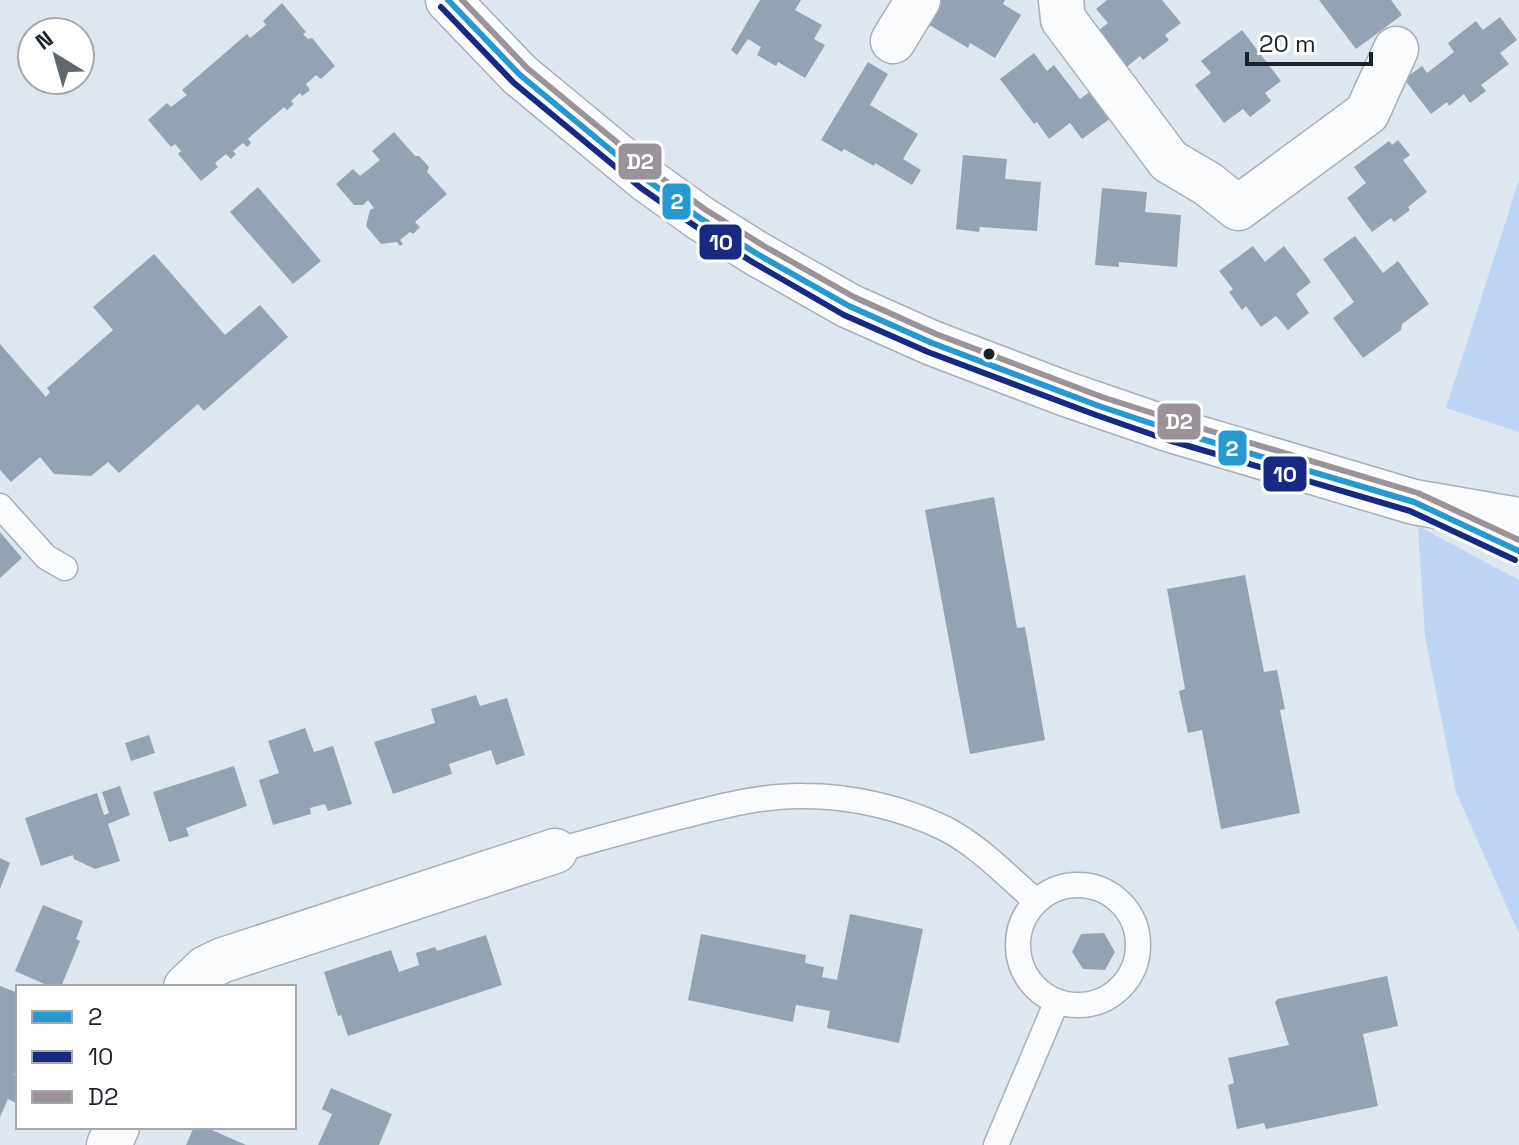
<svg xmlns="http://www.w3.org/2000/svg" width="1519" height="1145" font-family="'Space Grotesk',sans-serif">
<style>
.green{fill:#bdd5f2}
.building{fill:#94a3b4}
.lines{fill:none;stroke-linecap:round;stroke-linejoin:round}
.service-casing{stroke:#a9afb7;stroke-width:27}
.minor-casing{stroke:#a9afb7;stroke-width:47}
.secondary-casing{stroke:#a9afb7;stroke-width:47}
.service{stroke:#fafbfd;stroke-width:24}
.minor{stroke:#fafbfd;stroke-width:44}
.secondary{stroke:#fafbfd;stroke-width:44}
.bus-1-casing{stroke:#fff;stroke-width:12}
.bus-2-casing{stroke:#fff;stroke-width:12}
.bus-3-casing{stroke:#fff;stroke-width:12}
.bus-1{stroke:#2699d1;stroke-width:6}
.bus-2{stroke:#172983;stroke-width:6}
.bus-3{stroke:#9b9399;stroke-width:6}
.bus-dot{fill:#1c2229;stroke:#fff;stroke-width:3}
.line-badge{stroke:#fff;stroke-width:3}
.badge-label{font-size:22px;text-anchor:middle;font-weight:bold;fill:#fff}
</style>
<rect width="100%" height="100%" fill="#dee7f0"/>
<g class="green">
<path d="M1519 180V432L1446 408Z"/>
<path d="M1418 526 1519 580V934L1456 792 1425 636Z"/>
</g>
<g class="building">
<path d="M760 0H801L795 10 822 25 814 39 825 45 805 78 778 62 776 66 757 55 761 47 748 39 737 55 731 50Z"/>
<path d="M933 0H1005L1003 4 1021 15 995 58 970 43 968 48 921 20Z"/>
<path d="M1107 0H1162L1181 23 1165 35 1169 40 1143 60 1140 56 1123 70 1094 34 1108 23 1096 9Z"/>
<path d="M1319 0H1391L1402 15 1356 49Z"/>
<path d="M282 3 306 32 303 34 308 39 312 38 335 66 321 79 316 75 306 84 310 90 302 96 300 93 291 101 294 104 287 110 284 107 253 134 248 139 251 143 247 147 243 143 233 151 236 154 231 159 226 154 215 163 218 167 201 181 178 154 181 151 175 144 171 147 148 120 167 103 171 107 187 95 182 90 247 34 250 38 266 25 263 21Z"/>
<path d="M1500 17 1517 40 1500 53 1509 64 1481 85 1486 91 1470 103 1464 94 1449 106 1447 102 1431 114 1404 79 1422 66 1427 73 1454 52 1448 43 1476 21 1483 30Z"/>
<path d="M1242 30 1281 81 1265 93 1271 101 1250 117 1243 109 1224 123 1195 85 1211 73 1201 61Z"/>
<path d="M1034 53 1047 71 1054 65 1080 99 1091 91 1111 118 1082 139 1070 123 1049 139 1037 122 1034 124 1000 79Z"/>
<path d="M868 62 888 74 870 105 918 134 903 159 921 170 912 185 875 163 874 166 844 149 842 152 821 140Z"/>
<path d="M394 132 415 156H419L429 167 427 172 447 194 415 222 420 227 413 234 410 232 400 240 403 244 400 246 397 242 381 244 366 226 370 210 374 208 368 200 363 205H354L336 184 353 169 360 176 380 160 372 151Z"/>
<path d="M1398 140 1410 155 1403 160 1427 192 1408 207 1410 210 1394 222 1391 218 1372 232 1347 198 1366 183 1354 167 1389 141 1392 145Z"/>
<path d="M963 155 1007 159 1005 179 1041 182 1037 231 980 227 979 232 956 229Z"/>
<path d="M258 187 321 261 293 284 230 212Z"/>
<path d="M1102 188 1147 192 1145 212 1181 215 1177 267 1119 262V267L1095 265Z"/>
<path d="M1355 236 1383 273 1398 261 1429 304 1402 324 1401 330 1363 358 1333 318 1354 302 1323 259Z"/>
<path d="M1253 246 1265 262 1284 246 1311 282 1296 294 1309 313 1288 330 1276 316 1261 327 1246 306 1242 310 1229 292 1233 289 1219 271Z"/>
<path d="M154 254 225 335 260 305 288 337 204 411 198 404 119 473 108 462 91 476 54 474 40 457 11 482 0 470V344L46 397 50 392 47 388 113 330 93 307Z"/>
<path d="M994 497 1017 628 1025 627 1045 740 970 754 925 510Z"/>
<path d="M0 532 22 558 0 578Z"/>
<path d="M1245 575 1264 672 1277 670 1285 709 1280 710 1300 813 1221 829 1202 730 1188 733 1179 691 1185 689 1167 589Z"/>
<path d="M476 695 480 706 507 698 525 755 496 765 491 750 449 764 452 774 393 794 374 742 435 723 431 709Z"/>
<path d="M305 728 314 752 333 746 352 804 328 811 325 804 310 808 311 814 273 825 259 780 279 773 268 741Z"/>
<path d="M149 735 155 753 131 761 125 743Z"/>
<path d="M234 766 247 806 186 828 189 836 169 842 153 792Z"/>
<path d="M120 786 130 815 108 824 120 861 95 869 74 859 73 855 41 866 25 818 97 793 104 815 109 813 102 792Z"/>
<path d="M0 858 10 863 0 889Z"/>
<path d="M43 905 83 921 76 939 80 941 61 987H51L15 971Z"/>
<path d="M850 914 923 929 899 1043 827 1028 830 1011 796 1005 793 1022 688 1000 701 934 806 955 805 963 824 967 822 977 837 980Z"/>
<path d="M1104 933 1115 952 1105 970 1083 969 1072 952 1081 934Z"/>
<path d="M486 935 502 985 348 1036 341 1015 338 1016 324 972 391 950 399 972 419 965 416 953 435 947 437 951Z"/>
<path d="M1387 976 1398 1026 1363 1034 1378 1106 1266 1129 1264 1123 1237 1129 1228 1085 1234 1083 1228 1058 1289 1045 1275 1002 1278 999Z"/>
<path d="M0 986 18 993V1066L14 1075 18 1076V1104L8 1099 0 1117Z"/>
<path d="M331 1088 392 1114 379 1145H318L332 1114 322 1109Z"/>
<path d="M194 1127H205L246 1145H186Z"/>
</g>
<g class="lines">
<defs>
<g id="service">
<path d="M0 506 46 557 65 568"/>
<path d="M555 851C596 839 637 828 679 817 719 807 762 795 804 796 852 796 903 808 946 829 980 847 1007 876 1036 901"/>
<circle cx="1078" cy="945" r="60"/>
<path d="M996 1145 1057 1001"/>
</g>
<g id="minor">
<path d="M1061 0 1063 19 1169 161 1208 184 1238 208 1367 113 1396 49"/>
<path d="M893 41 918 0"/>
<path d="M186 987 206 968 223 960 555 851"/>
<path d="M109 1145 117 1127"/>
</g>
<path id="secondary" d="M448 0 520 75 647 180 700 218 759 255 849 306 932 343 1066 394 1171 430 1414 502 1519 520"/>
</defs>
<use href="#service" class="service-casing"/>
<use href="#minor" class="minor-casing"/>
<use href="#secondary" class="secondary-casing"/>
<use href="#service" class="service"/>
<use href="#minor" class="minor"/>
<use href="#secondary" class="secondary"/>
<defs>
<path id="bus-1" d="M448 0 520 75 647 180 700 218 759 255 849 306 932 343 1099 406 1171 430 1414 502 1519 551"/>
<path id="bus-2" d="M441 7 514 83 641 188 695 226 754 263 844 315 928 352 1096 415 1168 440 1410 511 1515 560"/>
<path id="bus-3" d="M462 0 527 68 653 172 706 210 764 246 854 297 936 334 1102 397 1174 420 1418 493 1519 540"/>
</defs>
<use href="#bus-1" class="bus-1-casing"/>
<use href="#bus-2" class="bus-2-casing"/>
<use href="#bus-3" class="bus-3-casing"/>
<use href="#bus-1" class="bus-1"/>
<use href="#bus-2" class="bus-2"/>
<use href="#bus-3" class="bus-3"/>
</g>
<circle class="bus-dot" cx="989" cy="354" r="7"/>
<g class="line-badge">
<rect x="617" y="142" width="46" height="39" rx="8" fill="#9b9399"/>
<rect x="661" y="182" width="31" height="39" rx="8" fill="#2699d1"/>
<rect x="698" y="223" width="45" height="38" rx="8" fill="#172983"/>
<rect x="1156" y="402" width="46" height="39" rx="8" fill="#9b9399"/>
<rect x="1217" y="429" width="31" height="38" rx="8" fill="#2699d1"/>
<rect x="1262" y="455" width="46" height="38" rx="8" fill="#172983"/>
</g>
<g class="badge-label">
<text x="640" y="169">D2</text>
<text x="677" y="209">2</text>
<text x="721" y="250">10</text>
<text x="1179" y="429">D2</text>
<text x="1232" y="456">2</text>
<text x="1285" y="482">10</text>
</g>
<rect x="16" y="985" width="280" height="144" fill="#ffffff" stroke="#a4a7a9" stroke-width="2"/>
<rect x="32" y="1011" width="40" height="12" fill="#2699d1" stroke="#a4a7a9" stroke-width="2"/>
<text x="88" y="1025" font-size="24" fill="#1c2229">2</text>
<rect x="32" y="1051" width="40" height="12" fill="#172983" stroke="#a4a7a9" stroke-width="2"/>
<text x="88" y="1065" font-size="24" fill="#1c2229">10</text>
<rect x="32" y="1091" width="40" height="12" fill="#9b9399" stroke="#a4a7a9" stroke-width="2"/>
<text x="88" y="1105" font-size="24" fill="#1c2229">D2</text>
<g transform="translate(56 56) rotate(323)"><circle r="38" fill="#ffffff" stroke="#a4a7a9" stroke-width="2"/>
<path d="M0-6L14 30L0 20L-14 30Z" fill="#60676f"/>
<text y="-12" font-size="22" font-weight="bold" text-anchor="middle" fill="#1c2229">N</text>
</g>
<path d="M1247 52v12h124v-12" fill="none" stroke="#1c2229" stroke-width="4"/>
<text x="1259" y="52" font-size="24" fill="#1c2229" stroke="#ffffff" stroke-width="6" paint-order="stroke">20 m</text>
</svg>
